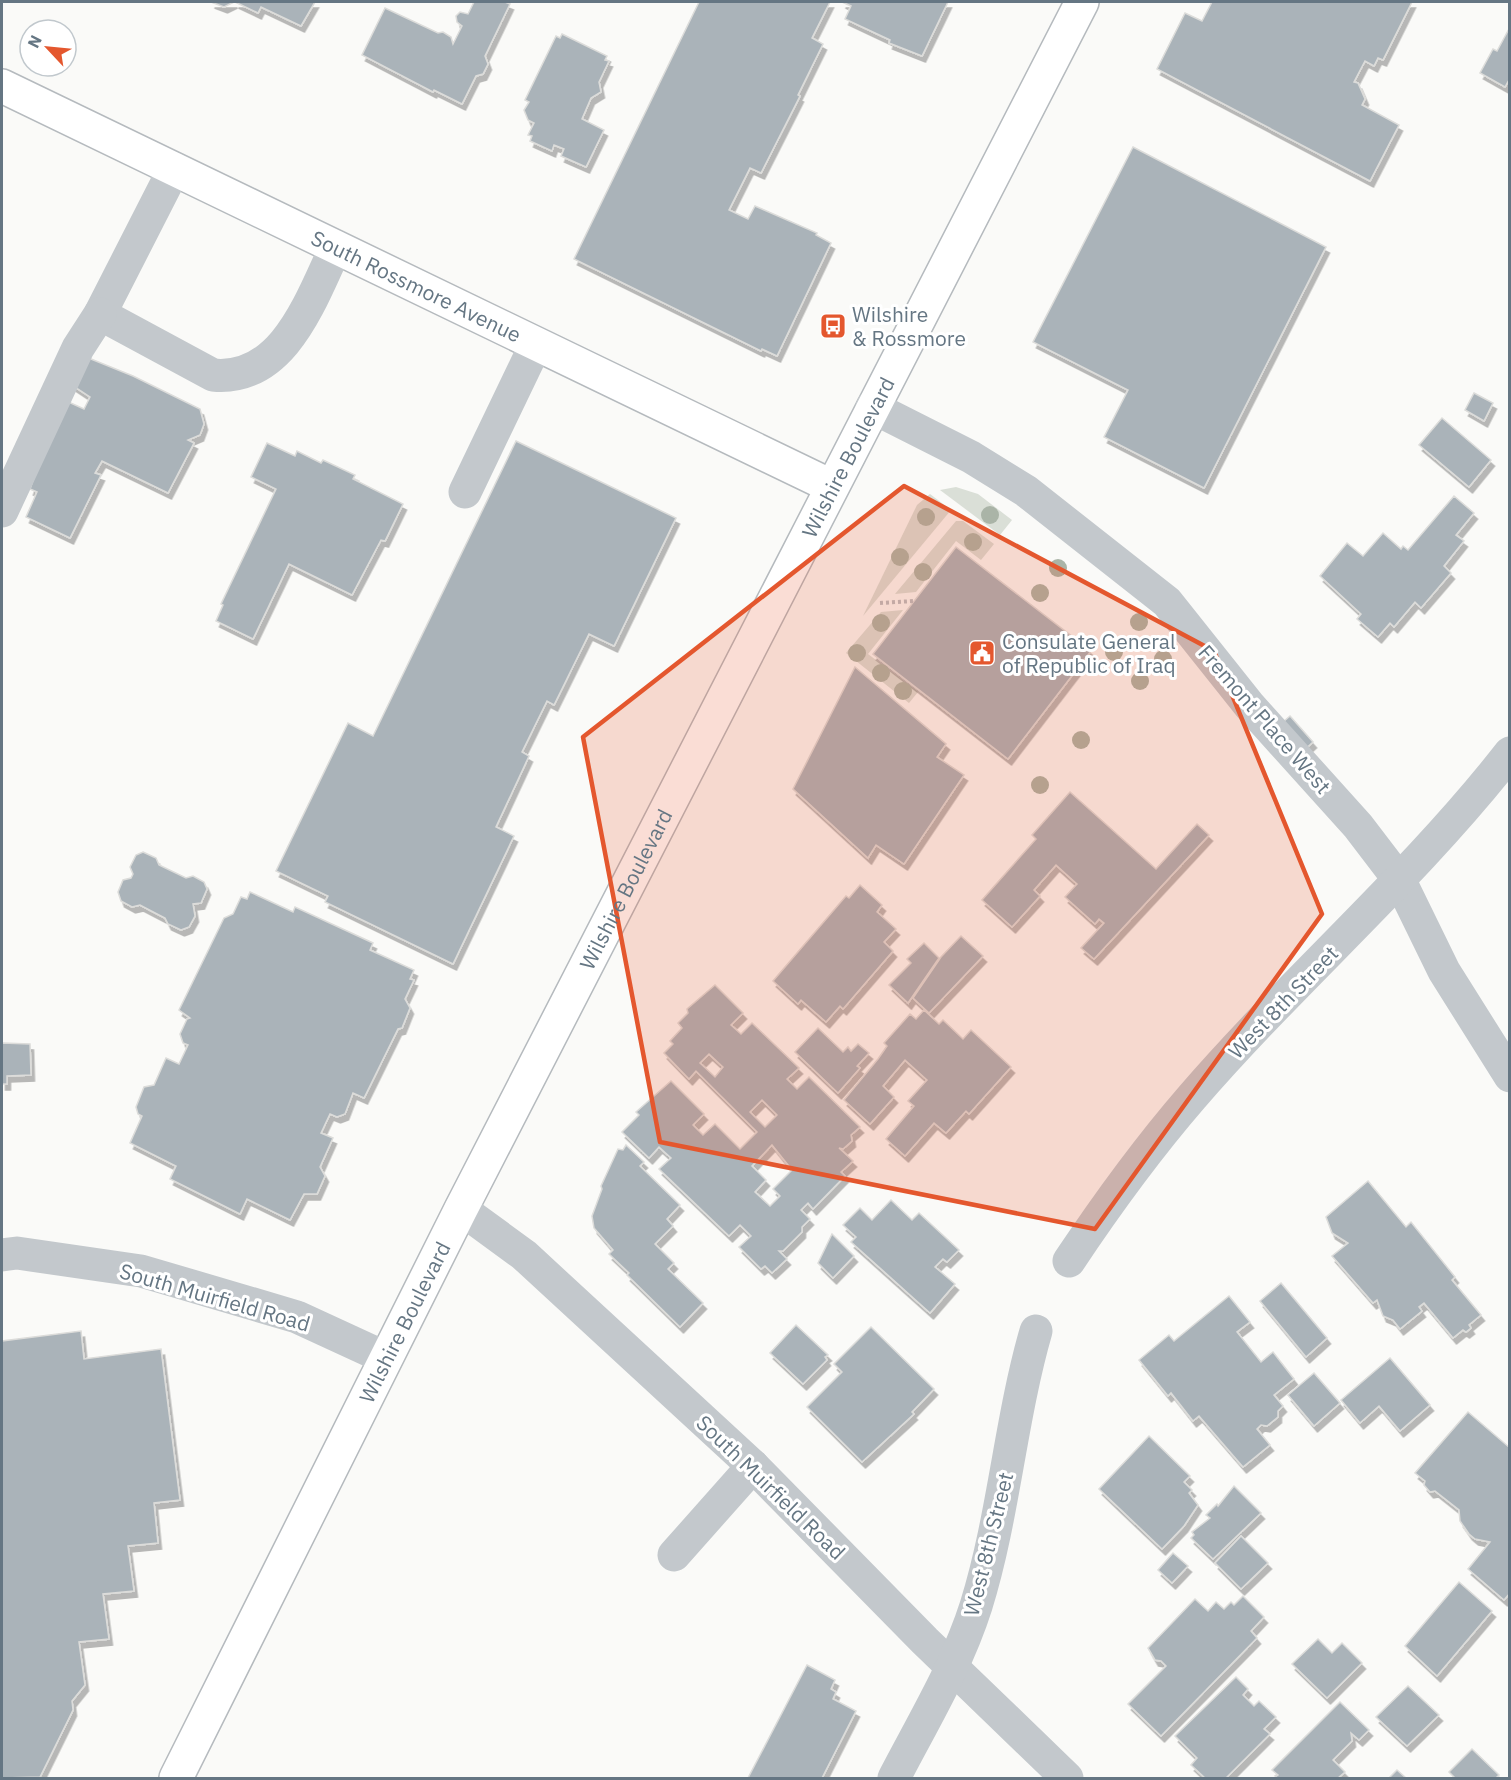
<svg xmlns="http://www.w3.org/2000/svg" width="1511" height="1780" font-family="'IBM Plex Sans',sans-serif">
<style>
.green{fill:#dadfd7}
.building{fill:#aab3b9;stroke:#dcdcda;stroke-width:1.5;fill-rule:evenodd;filter:url(#shadow)}
.lines{fill:none;stroke-linecap:round;stroke-linejoin:round}
.major-casing{stroke:#b5babe;stroke-width:36}
.path{stroke:#bbbfc2;stroke-width:4;stroke-dasharray:3 3;stroke-linecap:butt}
.minor{stroke:#c3c8cc;stroke-width:33}
.major{stroke:#fff;stroke-width:33}
.tree{fill:#aab4a7}
.marked{fill:#e4572e;fill-opacity:0.2;stroke:#e4572e;stroke-width:4.5;stroke-linejoin:round}
.labels{text-anchor:middle;dominant-baseline:central;stroke-width:6;stroke-linejoin:round;paint-order:stroke}
.street-label{font-size:21px;fill:#657683;stroke:#fff}
.poi-label{font-size:21px;fill:#657683;stroke:#fff;text-anchor:start}
</style>
<defs>
<filter id="shadow"><feDropShadow dx="3.5" dy="6" stdDeviation="0" flood-color="#0004"/></filter>
</defs>
<rect width="100%" height="100%" fill="#fafaf8"/>
<g class="green">
<path d="M956 487 978 494 1012 520 1000 535 940 490Z"/>
<path d="M930 494 951 510 863 616 917 505Z"/>
<path d="M956 521H963L994 544 981 560 956 541 916 592 895 594Z"/>
<path d="M903 610 868 654 918 692 909 703 846 653 881 612Z"/>
</g>
<g class="building">
<path d="M211 2H234L224 7Z"/>
<path d="M235 2H315L301 26 261 7 258 13Z"/>
<path d="M474 2H505L510 4 485 56 488 64 483 74 476 76 462 104 434 90 433 92 362 55 385 8 438 33 443 32 451 37 453 44 462 26 457 22 456 16 460 12 468 14Z"/>
<path d="M699 2H830L812 38 823 44 798 95 800 96 761 173 750 168 729 210 748 219 755 206 817 233 816 235 831 243 777 356 762 349 761 351 574 259Z"/>
<path d="M842 2H948L922 56 889 43 890 40 845 19 851 6Z"/>
<path d="M1212 2H1412L1383 60 1378 58 1374 66 1365 61 1354 82 1358 83 1365 99 1362 105 1399 125 1370 181 1157 69 1185 13 1202 21Z"/>
<path d="M1510 27V78L1505 87 1480 73 1493 49 1497 51Z"/>
<path d="M562 34 607 56 605 60 609 61 599 82 601 92 591 98 582 119 604 130 586 167 561 156 564 149 554 145 552 151 530 141 532 136 528 135 534 123 528 120 524 110 529 102 525 100 556 36 560 38Z"/>
<path d="M1133 147 1326 247 1204 488 1104 437 1128 390 1033 342Z"/>
<path d="M86 357 133 376 200 409 204 424 200 435 188 440 194 443 168 493 102 461 95 473 101 475 70 538 26 517 37 492 30 489 62 399 84 409 90 397 72 385Z"/>
<path d="M1474 393 1493 403 1484 421 1465 410Z"/>
<path d="M1442 418 1491 460 1469 487 1419 445Z"/>
<path d="M516 441 676 518 614 646 589 634 554 705 547 701 522 752 529 756 496 827 514 836 453 964 325 902 328 896 276 871 348 723 373 736Z"/>
<path d="M267 443 295 456 297 451 321 463 323 460 355 475 353 479 403 504 385 541 381 540 352 595 289 564 253 639 216 621 223 605 221 604 276 489 251 477Z"/>
<path d="M1454 496 1474 513 1456 535 1464 541 1444 566 1451 573 1421 608 1415 602 1394 627 1390 623 1378 637 1357 619 1361 614 1320 576 1347 543 1363 556 1383 533 1401 549 1403 546 1408 550Z"/>
<path d="M956 547 1091 651 1008 759 873 654Z"/>
<path d="M855 667 946 744 937 757 964 775 904 864 876 845 868 858 793 789Z"/>
<path d="M1290 716 1313 742 1299 755 1276 728Z"/>
<path d="M1070 792 1156 869 1197 824 1209 835 1094 959 1081 948 1104 923 1099 919 1095 924 1065 897 1077 884 1056 865 1034 890 1040 896 1012 927 982 900 1036 839 1032 835Z"/>
<path d="M143 852 156 858 159 865 186 878 193 876 204 882 207 889 201 903 193 904 195 916 189 927 181 930 168 924 165 918 140 905 132 907 121 901 118 892 123 880 131 878 133 874 130 867 136 855Z"/>
<path d="M860 885 882 905 877 912 896 929 884 942 893 951 843 1009 840 1006 826 1022 801 1000 798 1004 773 981 846 896 849 898Z"/>
<path d="M250 892 293 912 295 907 373 943 370 950 414 970 410 979 414 980 405 999 410 1008 402 1028 398 1029 364 1098 353 1093 345 1114 337 1117 330 1114 321 1133 333 1138 320 1167 325 1176 317 1194H304L290 1220 247 1199 240 1214 170 1179 176 1166 130 1143 142 1116 138 1114 136 1107 144 1087 154 1085 166 1058 179 1064 188 1045 183 1043 180 1034 187 1019 190 1018 179 1010 224 918 233 914 241 897 247 899Z"/>
<path d="M961 936 983 956 929 1013 913 998 941 957Z"/>
<path d="M924 943 939 958 908 1003 889 985 911 963 907 959Z"/>
<path d="M715 985 743 1013 731 1025 741 1034 752 1023 799 1068 787 1079 797 1089 809 1077 860 1127 851 1135 852 1141 843 1149 839 1148 853 1161 841 1172 845 1176 813 1209 808 1203 801 1210 810 1219 802 1227V1232L783 1251H779L787 1259 772 1273 765 1266 761 1269 739 1247 751 1236 740 1225 729 1236 659 1169 671 1158 659 1147 649 1158 622 1132 639 1115 636 1112 671 1081 704 1114 693 1125 703 1135 715 1124 740 1149 757 1132 696 1071 689 1079 664 1053 673 1044 670 1041 682 1028 678 1023 688 1013 687 1009ZM709 1054 723 1067 715 1077 700 1063ZM762 1100 777 1115 765 1127 750 1112ZM772 1145 792 1170 773 1189 780 1196 770 1206 755 1192 766 1180 752 1166Z"/>
<path d="M924 1010 939 1024 943 1020 963 1039 971 1030 1011 1067 969 1114 966 1111 946 1133 934 1123 905 1156 886 1139 914 1106 908 1101 927 1080 905 1060 883 1086 894 1097 870 1124 844 1100 878 1059 887 1046 884 1043 910 1014 916 1019Z"/>
<path d="M818 1028 843 1052 848 1047 851 1051 858 1044 869 1053 857 1066 860 1068 838 1093 795 1052Z"/>
<path d="M2 1043 30 1044 31 1075 7 1076V1084H2Z"/>
<path d="M626 1145 644 1162 640 1166 680 1205 667 1219 673 1226 655 1244 674 1263 668 1269 703 1303 680 1327 627 1275 629 1273 609 1254 613 1250 594 1228 592 1216 602 1189 601 1186 618 1149 623 1150Z"/>
<path d="M1368 1181 1406 1227 1411 1222 1455 1277 1452 1280 1481 1315 1469 1325 1471 1328 1466 1332 1463 1330 1453 1338 1424 1303 1419 1307 1422 1311 1400 1329 1393 1320 1383 1316 1377 1300 1373 1303 1332 1256 1348 1243 1332 1233 1326 1217Z"/>
<path d="M891 1200 912 1220 919 1213 959 1250 947 1262 943 1259 935 1267 955 1284 930 1313 851 1242 856 1237 843 1225 860 1208 872 1220Z"/>
<path d="M832 1234 854 1256 833 1278 818 1263Z"/>
<path d="M1281 1283 1327 1338 1306 1357 1260 1301Z"/>
<path d="M1229 1296 1250 1322 1237 1332 1261 1362 1273 1352 1294 1379 1274 1395 1283 1406 1278 1411V1417L1267 1426 1261 1425 1257 1429 1270 1445 1243 1467 1199 1416 1193 1421 1171 1393 1168 1396 1139 1360 1169 1335 1174 1341Z"/>
<path d="M796 1325 828 1355 825 1357 827 1360 803 1384 770 1353Z"/>
<path d="M871 1327 934 1389 912 1412 914 1414 862 1462 807 1407 842 1372 834 1364Z"/>
<path d="M81 1331 84 1359 161 1349 180 1500 154 1503 158 1543 128 1546 134 1591 103 1594 109 1639 79 1642 85 1685 72 1701 73 1710 40 1777 2 1778V1341Z"/>
<path d="M1390 1358 1430 1405 1400 1431 1379 1406 1360 1423 1341 1400Z"/>
<path d="M1314 1373 1340 1403 1314 1426 1288 1395Z"/>
<path d="M1468 1412 1510 1448V1593L1504 1600 1468 1569 1490 1542 1475 1539 1469 1534 1460 1521 1459 1510 1435 1491 1430 1492 1424 1485 1425 1481 1415 1473Z"/>
<path d="M1149 1436 1190 1476 1184 1482 1192 1490 1189 1493 1198 1505 1184 1526 1162 1549 1099 1489Z"/>
<path d="M1234 1486 1261 1513 1213 1559 1191 1538 1194 1535 1192 1532 1210 1518 1206 1515 1217 1504 1218 1506Z"/>
<path d="M1241 1536 1268 1563 1241 1589 1215 1563Z"/>
<path d="M1173 1553 1188 1566 1172 1583 1158 1570Z"/>
<path d="M1459 1582 1492 1611 1437 1676 1405 1646Z"/>
<path d="M1243 1596 1264 1617 1251 1631 1257 1638 1161 1736 1128 1704 1166 1666 1161 1661 1155 1660 1148 1648 1195 1599 1208 1611 1216 1602 1224 1609 1231 1602 1234 1605Z"/>
<path d="M1318 1639 1332 1653 1342 1643 1362 1663 1327 1698 1292 1664Z"/>
<path d="M807 1665 835 1680 831 1689 836 1692 833 1699 856 1711 822 1778H748Z"/>
<path d="M1236 1677 1248 1689 1243 1695 1254 1706 1259 1701 1276 1717 1264 1729 1270 1734 1226 1778H1205L1191 1765 1197 1758 1175 1736Z"/>
<path d="M1408 1686 1439 1715 1407 1746 1376 1717Z"/>
<path d="M1340 1702 1369 1730 1359 1740 1351 1733 1352 1741 1333 1760 1345 1772 1338 1778H1274L1278 1775 1272 1770Z"/>
<path d="M1472 1749 1499 1775 1496 1778H1455L1449 1772Z"/>
<path d="M1397 1770 1406 1778H1389Z"/>
</g>
<g class="lines">
<defs>
<g id="major">
<path id="s1" d="M2 86 831 486"/>
<path id="s2" d="M176 1778 461 1209 1082 2"/>
</g>
</defs>
<use href="#major" class="major-casing"/>
<path class="path" d="M880 603 914 601"/>
<g class="minor">
<path d="M174 169 100 314 213 375C284 382 311 299 336 247"/>
<path d="M872 407 971 457 1026 491 1167 602 1249 705 1358 826 1400 881 1444 971 1510 1076"/>
<path d="M465 492 536 344"/>
<path d="M2 511 78 348 100 314"/>
<path d="M461 1209 524 1255 753 1466 925 1641 1067 1778"/>
<path d="M2 1255 17 1253 141 1271 297 1317 386 1358"/>
<path d="M1069 1261C1107 1204 1147 1149 1192 1097 1294 979 1413 877 1510 753"/>
<path d="M674 1555 753 1466"/>
<path d="M894 1778C923 1722 957 1666 976 1606 1004 1516 1010 1421 1036 1331"/>
</g>
<use href="#major" class="major"/>
</g>
<g class="tree">
<circle cx="990" cy="515" r="9"/>
<circle cx="926" cy="517" r="9"/>
<circle cx="973" cy="542" r="9"/>
<circle cx="900" cy="557" r="9"/>
<circle cx="1058" cy="568" r="9"/>
<circle cx="923" cy="572" r="9"/>
<circle cx="1040" cy="593" r="9"/>
<circle cx="1139" cy="622" r="9"/>
<circle cx="881" cy="623" r="9"/>
<circle cx="1114" cy="652" r="9"/>
<circle cx="857" cy="653" r="9"/>
<circle cx="1163" cy="659" r="9"/>
<circle cx="881" cy="673" r="9"/>
<circle cx="1140" cy="681" r="9"/>
<circle cx="903" cy="691" r="9"/>
<circle cx="1081" cy="740" r="9"/>
<circle cx="1040" cy="785" r="9"/>
</g>
<path class="marked" d="M904 486 1214 651 1322 914 1095 1229 660 1142 583 737Z"/>
<defs>
<symbol id="bus-square" viewBox="-11 -11 22 22"><rect x="-9" y="-9" width="18" height="18" rx="4" fill="#e4572e" stroke="#fff"/><path d="M-5-6H5V4H4V6H2V4H-2V6H-4V4H-5ZM-3.5-4V0h7V-4ZM-3.5 1.2v1.5H-2V1.2ZM2 1.2v1.5H3.5V1.2Z" fill="#fff"/></symbol>
<symbol id="civic-square" viewBox="-11 -11 22 22"><rect x="-9" y="-9" width="18" height="18" rx="4" fill="#e4572e" stroke="#fff"/><path d="M-.6-6.5H3V-4.5H.6V-3L4-1V1h2V6H-6V1h2V-1L-.6-3ZM-1.2 2.5V6h2.4V2.5Z" fill="#fff"/></symbol>
</defs>
<g fill-rule="evenodd">
<use href="#bus-square" x="818" y="311" width="30" height="30"/>
<use href="#civic-square" x="967" y="638" width="30" height="30"/>
</g>
<g class="labels">
<g class="street-label">
<text stroke="none"><textPath href="#s1" startOffset="460">South Rossmore Avenue</textPath></text>
<text stroke="none"><textPath href="#s2" startOffset="1482">Wilshire Boulevard</textPath></text>
<text transform="translate(1265 719) rotate(49)">Fremont Place West</text>
<text stroke="none"><textPath href="#s2" startOffset="996">Wilshire Boulevard</textPath></text>
<text transform="translate(1283 1002) rotate(-46)">West 8th Street</text>
<text transform="translate(215 1297) rotate(16)">South Muirfield Road</text>
<text stroke="none"><textPath href="#s2" startOffset="510">Wilshire Boulevard</textPath></text>
<text transform="translate(771 1487) rotate(44)">South Muirfield Road</text>
<text transform="translate(988 1544) rotate(-76)">West 8th Street</text>
</g>
<g class="poi-label">
<text x="852" y="314">Wilshire<tspan x="852" dy="24">&amp; Rossmore</tspan></text>
<text x="1002" y="641">Consulate General<tspan x="1002" dy="24">of Republic of Iraq</tspan></text>
</g>
</g>
<rect width="1511" height="1780" fill="none" stroke="#657683" stroke-width="6"/>
<g transform="translate(48 48) rotate(296)"><circle r="28" fill="#ffffff" stroke="#c1c8cd" stroke-width="1.5"/>
<path d="M0-4.5L10 22L0 15L-10 22Z" fill="#e4572e"/>
<text y="-9" font-size="16" font-weight="bold" text-anchor="middle" fill="#657683">N</text>
</g>
</svg>
